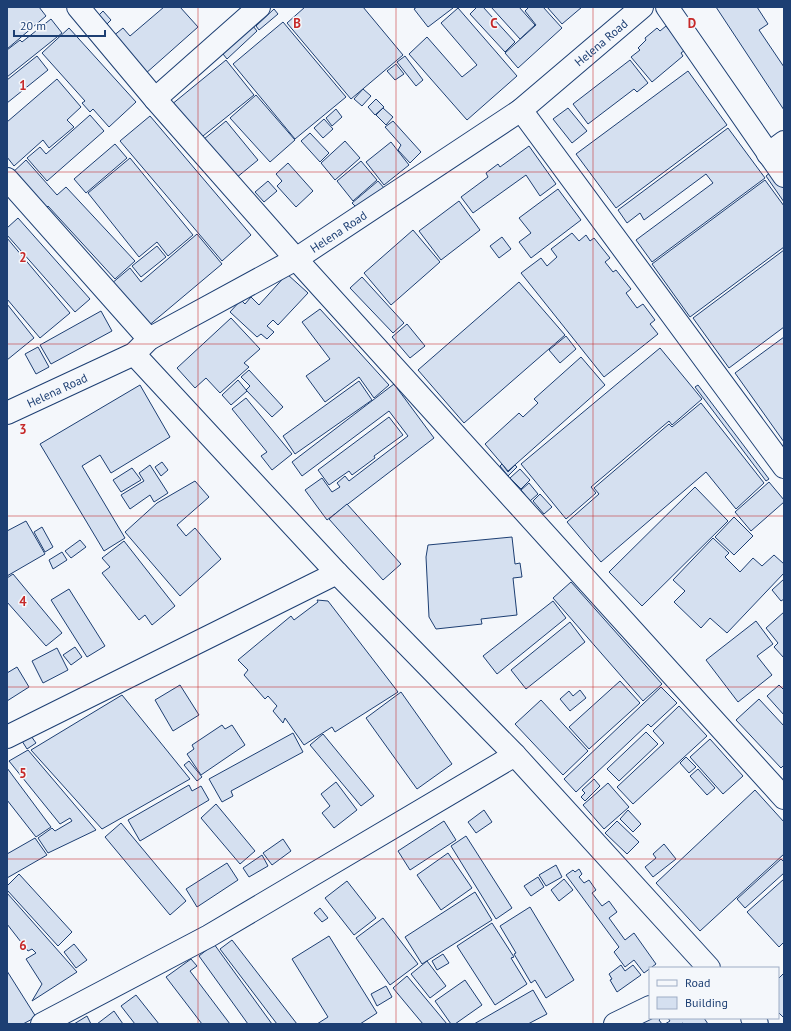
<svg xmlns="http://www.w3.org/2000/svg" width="791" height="1031" font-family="'PT Sans',sans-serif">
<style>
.building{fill:#d5e0f0;stroke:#1d3f73}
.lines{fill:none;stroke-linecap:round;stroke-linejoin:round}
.minor-casing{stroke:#1d3f73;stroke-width:24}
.minor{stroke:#f4f7fb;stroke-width:22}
.grid{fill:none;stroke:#c62828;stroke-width:1;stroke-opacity:0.55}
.labels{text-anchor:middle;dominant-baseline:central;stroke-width:3;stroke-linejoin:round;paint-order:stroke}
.street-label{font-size:12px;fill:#1d3f73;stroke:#f4f7fb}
.grid-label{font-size:13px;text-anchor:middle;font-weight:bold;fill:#c62828;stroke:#f4f7fb;stroke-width:3;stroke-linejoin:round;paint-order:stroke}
</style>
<rect width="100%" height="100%" fill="#f4f7fb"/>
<g class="building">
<path d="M7 7H39L46 16 7 49Z"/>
<path d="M164 7H180L198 27 145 74 112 37 123 28 130 36Z"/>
<path d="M305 7H363L403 55 351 99 287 23Z"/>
<path d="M417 7H452L453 8 428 27 414 9Z"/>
<path d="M477 7H483L515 42 505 52 470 14Z"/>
<path d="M491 7H519L535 25 520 39Z"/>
<path d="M529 7H543L562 28 518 68 505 53 536 25 525 11Z"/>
<path d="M547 7H582L562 24Z"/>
<path d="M716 7H757L768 24 759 30 784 67V110Z"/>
<path d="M458 8 517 76 467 120 409 54 427 37 462 77 477 65 441 23Z"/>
<path d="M274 9 278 14 259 30 256 26Z"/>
<path d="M103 11 111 20 103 28 95 19Z"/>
<path d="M51 19 62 33 7 77V50L20 40 22 42Z"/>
<path d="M283 22 346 97 295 139 233 64Z"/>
<path d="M253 26 257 31 227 59 223 54Z"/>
<path d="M666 26 685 50 681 53 683 56 652 82 631 57 640 50 638 48 646 40 645 38 657 28 660 31Z"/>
<path d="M69 28 136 102 109 127 93 109 90 112 82 103 85 101 42 53Z"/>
<path d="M37 56 48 70 7 103V80Z"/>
<path d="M405 56 423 80 416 86 397 62Z"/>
<path d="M226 60 254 95 198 140 171 105Z"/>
<path d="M630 60 648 83 637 92 634 89 588 124 573 104Z"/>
<path d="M396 64 404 74 395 80 387 71Z"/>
<path d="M688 71 727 125 616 208 576 154Z"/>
<path d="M57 79 81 107 67 120 74 127 49 148 43 140 14 166 7 157V122Z"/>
<path d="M363 89 371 96 362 106 354 99Z"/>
<path d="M256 95 295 140 270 162 230 118Z"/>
<path d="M376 99 384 107 375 115 368 107Z"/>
<path d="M383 108 393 117 386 125 376 115Z"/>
<path d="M568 108 587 131 572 143 553 119Z"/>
<path d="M336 109 342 117 332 126 326 118Z"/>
<path d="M90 115 104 131 47 181 27 158 40 147 46 154Z"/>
<path d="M150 116 251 235 222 261 120 141Z"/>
<path d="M324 119 333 129 323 138 314 128Z"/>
<path d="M226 121 258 160 236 178 204 139Z"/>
<path d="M393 121 421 152 410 163 398 150 401 145 385 127Z"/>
<path d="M728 128 765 178 652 262 636 240 713 183 706 174 644 220 640 213 627 223 618 210Z"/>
<path d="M310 133 329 153 320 162 301 141Z"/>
<path d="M345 141 360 158 335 180 321 163Z"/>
<path d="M391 142 409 165 384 185 366 162Z"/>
<path d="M115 144 127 158 86 193 74 179Z"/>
<path d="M529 146 556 184 540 196 526 175 473 213 461 197 488 177 486 173 498 164 500 167Z"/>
<path d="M130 158 193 235 168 256 157 242 139 257 88 193Z"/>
<path d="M26 160 57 195 66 187 135 261 115 279 48 206 44 210 11 174Z"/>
<path d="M361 161 377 180 353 201 337 181Z"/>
<path d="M288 163 313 191 296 207 277 186 282 181 276 174Z"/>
<path d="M772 171 784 189V202L766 176Z"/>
<path d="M765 180 784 206V247L690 317 652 264Z"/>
<path d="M268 181 277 191 264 202 255 192Z"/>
<path d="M378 181 385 189 359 210 352 203Z"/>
<path d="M558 189 581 220 531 258 519 242 531 233 519 218Z"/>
<path d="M459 201 480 230 441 260 419 231Z"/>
<path d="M18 218 90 299 75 312 7 235V228Z"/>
<path d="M413 230 440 262 391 305 364 273Z"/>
<path d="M572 233 579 241 586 235 590 241 594 238 610 258 605 262 613 272 616 270 631 289 626 293 637 308 643 304 655 320 650 324 658 334 604 377 521 273 541 258 547 266 557 257 551 249Z"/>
<path d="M197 234 222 264 147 327 111 284 130 268 141 282Z"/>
<path d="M502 237 511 249 499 258 490 246Z"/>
<path d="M7 238 70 313 40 338 7 299Z"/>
<path d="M157 246 166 257 141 277 132 266Z"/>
<path d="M784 250V327L729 368 693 318Z"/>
<path d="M287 274 308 293 278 325 273 320 267 326 274 332 267 339 261 334 257 337 230 312 241 300 245 304 251 297 259 305Z"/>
<path d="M362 277 404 323 393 333 350 288Z"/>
<path d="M519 282 565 335 464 423 418 370Z"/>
<path d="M7 304 34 338 7 360Z"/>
<path d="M320 309 389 385 374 398 359 377 325 402 306 376 330 359 302 322Z"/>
<path d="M101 311 112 331 51 364 40 345Z"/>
<path d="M231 318 260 349 244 363 249 367 220 393 206 378 195 388 177 368Z"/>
<path d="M407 324 425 346 410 358 392 337Z"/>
<path d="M566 336 576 349 560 363 549 350Z"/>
<path d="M784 337V442L735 373Z"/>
<path d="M38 347 49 367 36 374 25 354Z"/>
<path d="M660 348 702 399 672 425 669 421 591 487 596 493 566 519 521 464Z"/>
<path d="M581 357 605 385 508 471 485 444 519 413 523 417 538 403 534 399Z"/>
<path d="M249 370 283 407 272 417 246 390 250 386 241 377Z"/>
<path d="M238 380 247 391 231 405 222 395Z"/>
<path d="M359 381 372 400 295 454 283 436Z"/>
<path d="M394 384 434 438 327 520 305 490 322 478 332 492 340 487 337 483 345 476 349 481 408 436 389 411 302 476 292 462Z"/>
<path d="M140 385 170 437 111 473 100 455 82 466 125 538 104 551 40 444Z"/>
<path d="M698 385 769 479 766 481 695 387Z"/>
<path d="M246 398 292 454 272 470 261 456 267 452 232 409Z"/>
<path d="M701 403 764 483 736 509 706 472 601 562 567 522 599 494 594 488 669 424 672 427Z"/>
<path d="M389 417 403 435 374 456 375 458 352 475 349 471 329 485 318 470Z"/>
<path d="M162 462 168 470 161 476 155 467Z"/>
<path d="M502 464 508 472 515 465 517 467 508 476 500 466Z"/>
<path d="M150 465 168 493 154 502 150 495 130 509 121 495 144 481 139 473Z"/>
<path d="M132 468 141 480 121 492 113 480Z"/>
<path d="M520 469 530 480 521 489 510 478Z"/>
<path d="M195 481 209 497 177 525 186 536 195 528 221 559 180 596 125 532 157 503Z"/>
<path d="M769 482 784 500V502L751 531 735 512Z"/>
<path d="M529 483 538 494 530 501 521 490Z"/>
<path d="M695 487 728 521 642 606 609 572Z"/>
<path d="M540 494 552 507 544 514 533 501Z"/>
<path d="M347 504 401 564 383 580 329 519Z"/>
<path d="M734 517 753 536 734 555 715 537Z"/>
<path d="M26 521 45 554 7 576V531Z"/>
<path d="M42 527 53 547 45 552 34 532Z"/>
<path d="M512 537 515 564 520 563 522 577 513 578 517 615 481 619 482 624 436 629 429 617 426 557 428 545Z"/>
<path d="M713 538 729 553 725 557 740 572 753 558 762 566 774 555 784 564V573L727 633 710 618 701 628 674 602 685 591 673 580Z"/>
<path d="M80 540 86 547 71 558 65 551Z"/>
<path d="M124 541 175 606 152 625 145 615 139 620 102 573 110 567 102 558Z"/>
<path d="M62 552 67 560 53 569 49 560Z"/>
<path d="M13 574 62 633 46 646 7 602V578Z"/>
<path d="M784 579V599L781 601 772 590Z"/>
<path d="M571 582 662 684 643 701 553 598Z"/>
<path d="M69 589 105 646 87 657 51 600Z"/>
<path d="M317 600 328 601 398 692 335 732 332 727 304 745 285 718 283 723 273 711 277 706 268 696 265 699 244 675 248 670 238 660 291 616 294 620 318 602Z"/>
<path d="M553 601 566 618 497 674 483 656Z"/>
<path d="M784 612V658L774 647 778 643 766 628Z"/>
<path d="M756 621 773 644 757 656 772 675 738 702 706 660Z"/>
<path d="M570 622 585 642 526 689 511 670Z"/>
<path d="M75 647 82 657 71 665 63 655Z"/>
<path d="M57 648 68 670 43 683 32 661Z"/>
<path d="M17 667 29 687 7 701V673Z"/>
<path d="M620 681 640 703 589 749 569 727Z"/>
<path d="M180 685 199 715 173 731 155 700Z"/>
<path d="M779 685 784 690V715L767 696Z"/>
<path d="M661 687 677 703 651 727 648 724 576 792 564 779Z"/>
<path d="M580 690 586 698 570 711 560 699 569 691 573 696Z"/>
<path d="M401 692 452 764 417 789 366 718Z"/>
<path d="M122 695 190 779 102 829 31 750Z"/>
<path d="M759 699 784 726V765L781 768 736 720Z"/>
<path d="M541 700 588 751 563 775 515 724Z"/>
<path d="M679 706 707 736 633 804 617 787 664 743 653 731Z"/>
<path d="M222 725 225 729 232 725 245 745 201 775 187 754 194 749 192 745Z"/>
<path d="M646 732 658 744 619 781 607 769Z"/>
<path d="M293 733 303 752 231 791 233 796 222 802 209 779Z"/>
<path d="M323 734 374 796 361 806 310 745Z"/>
<path d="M31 736 36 743 27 749 22 741Z"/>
<path d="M710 739 743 776 723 794 690 757Z"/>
<path d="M28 750 96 830 48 853 38 838 52 828 55 831 72 821 70 818 60 824 9 761Z"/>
<path d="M686 757 696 767 689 773 680 763Z"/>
<path d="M189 761 202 777 197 781 184 765Z"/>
<path d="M7 768 51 827 36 837 7 800Z"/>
<path d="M698 769 715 788 707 795 690 776Z"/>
<path d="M594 779 600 786 585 801 581 797 585 793 582 790Z"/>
<path d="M336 782 357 810 334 828 322 813 330 806 321 794Z"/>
<path d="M608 783 629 807 604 829 583 805Z"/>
<path d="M189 785 192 791 201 786 209 800 140 841 128 820Z"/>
<path d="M755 790 784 822V854L700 931 656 883Z"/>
<path d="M216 804 255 851 240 864 201 818Z"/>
<path d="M484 810 492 822 476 833 468 822Z"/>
<path d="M628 810 641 824 633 832 620 819Z"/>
<path d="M444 821 456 840 410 870 398 851Z"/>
<path d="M617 821 639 842 627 854 605 833Z"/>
<path d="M121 823 186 901 170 915 105 837Z"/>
<path d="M466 836 512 908 496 919 451 846Z"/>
<path d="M35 838 47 855 7 878V854Z"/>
<path d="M283 839 291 851 272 865 263 853Z"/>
<path d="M664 844 676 859 653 877 645 867 656 858 653 854Z"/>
<path d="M448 853 472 888 441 910 417 875Z"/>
<path d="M262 855 268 866 249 877 243 868Z"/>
<path d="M781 859 784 862V873L745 908 737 899Z"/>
<path d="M227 863 238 880 197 907 186 889Z"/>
<path d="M556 865 562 877 546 886 539 875Z"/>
<path d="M579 869 582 874 579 877 584 883 589 880 596 890 592 893 602 906 609 901 617 912 609 918 625 940 634 933 656 964 644 973 634 960 625 967 614 952 619 947 566 875 573 870 575 872Z"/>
<path d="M19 874 72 932 58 946 7 890V886Z"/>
<path d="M538 877 544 887 531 896 524 886Z"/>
<path d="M564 879 573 890 559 901 551 890Z"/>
<path d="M784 879V942L779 947 747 912Z"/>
<path d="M347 881 376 918 354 935 325 898Z"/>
<path d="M475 892 492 920 422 964 405 937Z"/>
<path d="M7 893 77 972 32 1001 42 984 26 959 36 953 32 949 28 951 7 924Z"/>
<path d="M530 907 574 980 546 998 535 980 531 983 514 954 516 953 500 926Z"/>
<path d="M320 908 328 918 322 922 314 913Z"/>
<path d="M383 918 418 964 390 985 356 938Z"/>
<path d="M492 923 514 957 511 958 527 984 495 1005 457 946Z"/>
<path d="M329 936 377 1013 360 1024H317L328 1017 292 959Z"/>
<path d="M232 940 297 1024H277L220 949Z"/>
<path d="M74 944 87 960 76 968 64 952Z"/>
<path d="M214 944 272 1024H248L199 956Z"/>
<path d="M443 954 449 963 437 970 432 961Z"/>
<path d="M191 959 197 966 190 971 230 1024H202L166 977Z"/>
<path d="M427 961 446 986 430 998 411 974Z"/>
<path d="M621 965 625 971 633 965 641 975 617 992 610 980 612 979 609 974Z"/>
<path d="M7 971 36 1017 23 1024H7Z"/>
<path d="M784 973V1018L778 1012V979Z"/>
<path d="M407 976 447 1024H423L393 988Z"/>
<path d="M465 980 482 1005 455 1024H451L435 1001Z"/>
<path d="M386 986 392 997 377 1006 371 994Z"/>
<path d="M533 990 547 1014 528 1024H474Z"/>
<path d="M136 995 159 1024H135L121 1006Z"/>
<path d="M114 1011 123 1024H97Z"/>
<path d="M87 1016 91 1024H74Z"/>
<path d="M650 1018H661L659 1020 662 1024H635Z"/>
<path d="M668 1018H704L708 1024H684L683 1023 681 1024H665L670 1021Z"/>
</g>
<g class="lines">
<defs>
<g id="minor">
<path d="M78 7 155 99 296 259 784 798"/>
<path d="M667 7 784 176"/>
<path d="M155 99 259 7"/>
<path d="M521 110 784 467"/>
<path d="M768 154 784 142"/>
<path d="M7 179 149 339"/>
<path d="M134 354 337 573 515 755 709 968"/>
<path id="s1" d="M7 413 134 354 149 339 296 259 521 110 642 7"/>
<path d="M7 737 337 573"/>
<path d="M752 1018 757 1024"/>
<path d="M42 1024 209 936 515 755"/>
<path d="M615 1024 650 1007"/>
</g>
</defs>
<use href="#minor" class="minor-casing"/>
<use href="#minor" class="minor"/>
</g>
<path class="grid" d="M198 7V1024M396 7V1024M593 7V1024M7 172H784M7 344H784M7 516H784M7 687H784M7 859H784"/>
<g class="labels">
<g class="street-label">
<text stroke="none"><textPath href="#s1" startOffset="703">Helena Road</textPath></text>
<text stroke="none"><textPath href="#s1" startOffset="379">Helena Road</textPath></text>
<text stroke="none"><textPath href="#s1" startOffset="55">Helena Road</textPath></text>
</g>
</g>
<g class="grid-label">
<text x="297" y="28">B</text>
<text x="494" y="28">C</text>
<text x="692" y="28">D</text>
<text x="23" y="90">1</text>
<text x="23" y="262">2</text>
<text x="23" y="434">3</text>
<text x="23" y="606">4</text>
<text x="23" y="778">5</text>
<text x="23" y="950">6</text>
</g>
<rect width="791" height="1031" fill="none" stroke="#1d3f73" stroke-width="16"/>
<rect x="649" y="967" width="130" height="52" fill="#f4f7fb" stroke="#9eadc5"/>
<rect x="657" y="980" width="20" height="6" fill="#f4f7fb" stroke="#9eadc5"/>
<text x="685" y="987" font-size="12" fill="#1d3f73">Road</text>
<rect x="657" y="997" width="20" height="12" fill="#d5e0f0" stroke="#9eadc5"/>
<text x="685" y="1007" font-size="12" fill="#1d3f73">Building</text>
<path d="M14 30v6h91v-6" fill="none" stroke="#1d3f73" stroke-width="2"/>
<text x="20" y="30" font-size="12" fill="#1d3f73" stroke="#f4f7fb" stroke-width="3" paint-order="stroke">20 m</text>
</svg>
